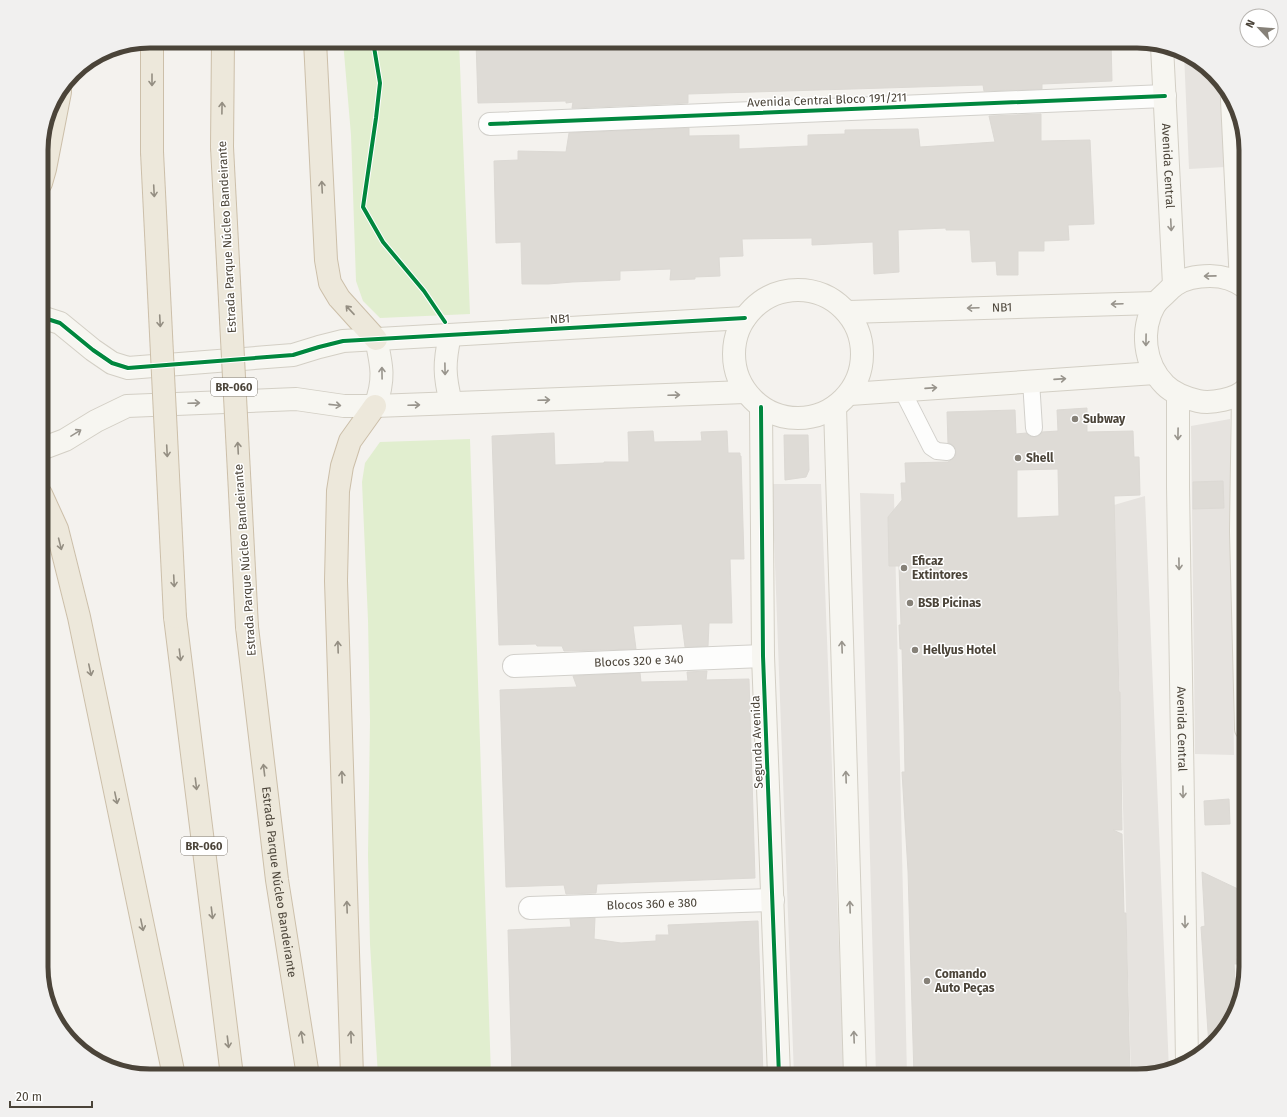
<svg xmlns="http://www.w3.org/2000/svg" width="1287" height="1117" font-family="'Fira Sans',sans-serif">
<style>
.green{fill:#e1eecf}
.parking{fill:#e6e3df}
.building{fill:#dedbd6;stroke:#dcd9d4;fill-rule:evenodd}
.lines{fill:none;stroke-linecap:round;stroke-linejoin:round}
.lane-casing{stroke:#d2d0cb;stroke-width:18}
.street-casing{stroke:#d2d0cb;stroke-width:24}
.secondary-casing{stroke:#d3cfc5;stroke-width:24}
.highway-casing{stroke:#ccbfa9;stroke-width:24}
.lane{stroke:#fdfdfc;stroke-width:16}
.street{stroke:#fdfdfc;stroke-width:22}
.secondary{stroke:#f7f6f1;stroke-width:22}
.highway{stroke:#ede8db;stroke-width:22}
.highway-bridge-casing{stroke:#ccbfa9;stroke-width:24;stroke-linecap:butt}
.highway-bridge{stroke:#ede8db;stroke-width:22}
.cycleway-casing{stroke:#fff;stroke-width:6}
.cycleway{stroke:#00873e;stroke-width:4}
.oneway{stroke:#948e82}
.oneway2{stroke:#98948c}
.poi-dot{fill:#868178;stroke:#fff;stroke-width:1.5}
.labels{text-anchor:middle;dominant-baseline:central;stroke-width:3;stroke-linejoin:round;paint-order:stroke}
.shield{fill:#fff;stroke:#817c74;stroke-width:1}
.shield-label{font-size:11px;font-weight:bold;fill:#4b4439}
.street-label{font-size:12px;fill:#4b4439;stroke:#fff}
.poi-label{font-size:12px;font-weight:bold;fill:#4b4439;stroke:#fff;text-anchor:start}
.rim{fill:none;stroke:#4b4439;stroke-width:5}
</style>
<rect width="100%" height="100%" fill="#f4f2ee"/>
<g class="green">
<path d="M343 41H459L470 314 380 318 363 301 356 281 351 135Z"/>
<path d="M470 439 491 1076H378L370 944 368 855 370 721 368 620 362 482 365 463 380 442Z"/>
</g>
<g class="parking">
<path d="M1184 53 1214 73 1221 83 1225 167 1189 169Z"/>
<path d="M1230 419 1234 755 1195 754 1191 426Z"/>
<path d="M772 484H821L844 1076H794Z"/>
<path d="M860 493 894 494 907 1076H876Z"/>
<path d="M1145 496 1169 1070 1131 1076 1114 505Z"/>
</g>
<g class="building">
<path d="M476 41H1111L1112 81 1042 84V89L984 91 983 85 688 94V103L572 108 573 102 566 103V101L478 103Z"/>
<path d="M1041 114V141L1090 140 1094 224 1068 225 1069 240 1044 241V251H1018V275H997L996 261 972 262 970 230H946V228L898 230 899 272 874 274 873 242 812 245V238L742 239 743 256 719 257 720 276 695 277V279L670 280 671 269 620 271V280L572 282 548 284H522L521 242 496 243 494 161 518 160V151L566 152 569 133 689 128V136L739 135V149L808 146V135L845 134V130L918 129 920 147 995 142 989 116Z"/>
<path d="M1087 408V432L1133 431 1134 457H1139L1140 495 1114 496 1119 692H1120L1122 830H1113L1122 834 1124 913H1126L1130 1076H914L908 871 902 772H905L904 723 902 649H900L899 625H901L899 566H889L888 517 902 500 901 483H906L905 463 948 462 955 457 956 453 955 448 952 444 948 443 947 412 1015 410 1016 434 1026 433 1029 436 1034 437 1039 436 1042 432 1058 431 1057 410ZM1058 469 1059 516 1017 518V470Z"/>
<path d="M653 431 654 442 702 441 701 432 727 431 728 453H740V456H741L744 559H730L732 623H709L708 646 685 647 682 624 633 626 636 649 564 651 562 646H537L536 644 499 645 492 436 554 433 555 465 604 463V462H629L628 432Z"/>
<path d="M784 435H808L809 470 806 477 785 480Z"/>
<path d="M1223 481 1224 508 1193 509V482Z"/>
<path d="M707 671 706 680 749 679 755 878 597 884 596 893 566 894 564 885 506 887 500 690 577 687 573 676 640 673 641 682 688 681 687 672Z"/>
<path d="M1229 799 1230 824 1205 825 1204 801Z"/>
<path d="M1202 872 1238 889 1241 956H1236L1237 964H1234L1237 1010 1214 1044 1209 1047 1201 927 1205 926Z"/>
<path d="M595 918 594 939 621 943 656 941V935H669L668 925 758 921 763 1076H512L508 930 571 927 570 919Z"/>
</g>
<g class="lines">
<defs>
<g id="lane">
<path d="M1031 381 1034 428"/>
<path d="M902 390 931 447 937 451 947 452"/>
</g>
<g id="street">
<path d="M490 124 1165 96"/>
<path id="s1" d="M514 666 763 656"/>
<path id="s2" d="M530 908 773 900"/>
</g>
<g id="secondary">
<path id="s3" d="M1162 46 1174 285"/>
<path d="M1232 100 1241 284"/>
<circle cx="798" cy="354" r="64"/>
<path id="s4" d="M848 312 1156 303"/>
<path d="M41 317 60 323 93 350 112 363 128 368 293 355 319 347 343 341 745 318"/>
<path d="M450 335C444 363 444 375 451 403"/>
<path d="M1246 389C1237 399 1211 404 1198 401 1186 398 1174 394 1165 385 1144 364 1140 330 1155 304 1158 300 1163 296 1166 293 1169 290 1172 287 1175 285 1185 278 1198 276 1210 276 1222 276 1236 280 1246 288"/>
<path d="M1243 392 1241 531 1246 729"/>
<path d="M850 394 1155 373"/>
<path id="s5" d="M1178 395V487L1187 1062"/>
<path d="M375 406C385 380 382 366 376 339"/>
<path d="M761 407 763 656 779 1076"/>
<path d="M835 407 855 1076"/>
<path d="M41 449 65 440 96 421 127 406 296 399 344 406H375L745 392"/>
</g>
<g id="highway">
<path d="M315 41 326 260 330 283 339 298 376 339"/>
<path d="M222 147 223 41"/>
<path d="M152 152V41"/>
<path d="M41 183 45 169 60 92"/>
<path d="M41 494 57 529 79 617 174 1076"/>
<path d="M175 617 232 1076"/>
<path id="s6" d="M247 627 277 880 308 1076"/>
<path d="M352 1076 336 581 338 491 342 466 350 441 375 406"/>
</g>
</defs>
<use href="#lane" class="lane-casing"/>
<use href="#street" class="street-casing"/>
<use href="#secondary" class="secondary-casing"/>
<use href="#highway" class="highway-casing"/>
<use href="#lane" class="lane"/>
<use href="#street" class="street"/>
<use href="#secondary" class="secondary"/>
<use href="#highway" class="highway"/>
<defs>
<g id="highway-bridge">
<path d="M222 147 247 627"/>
<path d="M152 152 175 617"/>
</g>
</defs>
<use href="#highway-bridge" class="highway-bridge-casing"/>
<use href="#highway-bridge" class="highway-bridge"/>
<defs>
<g id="cycleway">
<path d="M373 41 380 83 376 118 363 207 383 242 424 291 445 322"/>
<path d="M490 124 1165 96"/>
<path d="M41 317 60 323 93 350 112 363 128 368 293 355 319 347 343 341 745 318"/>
<path d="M761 407 763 656 779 1076"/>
</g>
</defs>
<use href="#cycleway" class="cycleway-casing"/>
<use href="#cycleway" class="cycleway"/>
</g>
<defs><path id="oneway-shaft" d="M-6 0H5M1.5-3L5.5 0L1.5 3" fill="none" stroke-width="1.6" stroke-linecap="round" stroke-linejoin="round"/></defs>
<g class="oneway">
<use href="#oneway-shaft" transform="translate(152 80) rotate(90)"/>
<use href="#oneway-shaft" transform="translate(222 108) rotate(-89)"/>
<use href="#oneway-shaft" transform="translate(322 187) rotate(-93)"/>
<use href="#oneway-shaft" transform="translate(154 191) rotate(87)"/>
<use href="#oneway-shaft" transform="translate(350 310) rotate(-133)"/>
<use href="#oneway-shaft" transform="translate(160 321) rotate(87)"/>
<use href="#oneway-shaft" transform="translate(238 448) rotate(-93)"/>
<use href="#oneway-shaft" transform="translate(167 451) rotate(87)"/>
<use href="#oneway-shaft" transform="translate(60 544) rotate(76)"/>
<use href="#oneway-shaft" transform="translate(174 581) rotate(87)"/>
<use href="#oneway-shaft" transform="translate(338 647) rotate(-92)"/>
<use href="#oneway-shaft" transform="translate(180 655) rotate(83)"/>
<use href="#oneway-shaft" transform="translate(90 670) rotate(78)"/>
<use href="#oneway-shaft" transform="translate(264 770) rotate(-97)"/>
<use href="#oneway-shaft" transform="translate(342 777) rotate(-92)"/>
<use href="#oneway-shaft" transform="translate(196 784) rotate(83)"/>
<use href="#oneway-shaft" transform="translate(116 798) rotate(78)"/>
<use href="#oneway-shaft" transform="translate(347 907) rotate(-92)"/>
<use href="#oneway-shaft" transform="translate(212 913) rotate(83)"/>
<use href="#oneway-shaft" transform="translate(142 925) rotate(78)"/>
<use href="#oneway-shaft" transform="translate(302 1037) rotate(-99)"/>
<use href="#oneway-shaft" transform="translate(351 1037) rotate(-92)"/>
<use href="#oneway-shaft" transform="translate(228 1042) rotate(83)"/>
</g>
<g class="oneway2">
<use href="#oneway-shaft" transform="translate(1171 225) rotate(87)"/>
<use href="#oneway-shaft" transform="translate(1210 276) rotate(179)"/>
<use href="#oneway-shaft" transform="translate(1117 304) rotate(178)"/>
<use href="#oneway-shaft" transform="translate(973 308) rotate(178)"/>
<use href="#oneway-shaft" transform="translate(1146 340) rotate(91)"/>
<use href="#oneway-shaft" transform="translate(445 369) rotate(89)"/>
<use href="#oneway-shaft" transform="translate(382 373) rotate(-91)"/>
<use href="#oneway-shaft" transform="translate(1060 379) rotate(-4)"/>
<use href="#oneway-shaft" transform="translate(931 388) rotate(-4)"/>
<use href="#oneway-shaft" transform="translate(674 395) rotate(-2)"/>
<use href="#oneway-shaft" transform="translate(544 400) rotate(-2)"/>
<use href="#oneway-shaft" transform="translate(194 403) rotate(-2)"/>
<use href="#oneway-shaft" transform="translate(335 405) rotate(6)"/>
<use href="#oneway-shaft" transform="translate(414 405) rotate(-2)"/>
<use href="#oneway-shaft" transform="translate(76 433) rotate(-32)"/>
<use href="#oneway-shaft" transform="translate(1178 434) rotate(91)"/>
<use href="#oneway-shaft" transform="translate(1179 564) rotate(89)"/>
<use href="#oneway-shaft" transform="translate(842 647) rotate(-92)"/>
<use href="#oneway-shaft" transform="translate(846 777) rotate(-92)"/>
<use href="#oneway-shaft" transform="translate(1183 792) rotate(89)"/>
<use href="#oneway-shaft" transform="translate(850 907) rotate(-92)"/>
<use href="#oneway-shaft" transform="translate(1185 922) rotate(89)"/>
<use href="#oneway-shaft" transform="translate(854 1037) rotate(-92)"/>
</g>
<g class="poi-dot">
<circle cx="1075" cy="419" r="4"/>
<circle cx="1018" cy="458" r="4"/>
<circle cx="904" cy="568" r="4"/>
<circle cx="910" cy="603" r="4"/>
<circle cx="915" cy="650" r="4"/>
<circle cx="927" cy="981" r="4"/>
</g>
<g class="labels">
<g class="shield">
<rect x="211" y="378" width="46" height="18" rx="3"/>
<rect x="181" y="837" width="46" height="18" rx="3"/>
</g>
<g class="shield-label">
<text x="234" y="387">BR-060</text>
<text x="204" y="846">BR-060</text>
</g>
<g class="street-label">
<text transform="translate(827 100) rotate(-2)">Avenida Central Bloco 191/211</text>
<text stroke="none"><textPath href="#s3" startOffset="120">Avenida Central</textPath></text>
<text transform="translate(227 237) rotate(-93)">Estrada Parque Núcleo Bandeirante</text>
<text stroke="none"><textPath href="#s4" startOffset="154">NB1</textPath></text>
<text transform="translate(560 319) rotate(-3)">NB1</text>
<text transform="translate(245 560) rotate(-94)">Estrada Parque Núcleo Bandeirante</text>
<text stroke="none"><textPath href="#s1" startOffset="125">Blocos 320 e 340</textPath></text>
<text stroke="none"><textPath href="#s5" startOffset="334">Avenida Central</textPath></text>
<text transform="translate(757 742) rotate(-92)">Segunda Avenida</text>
<text stroke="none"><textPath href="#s6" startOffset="257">Estrada Parque Núcleo Bandeirante</textPath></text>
<text stroke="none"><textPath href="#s2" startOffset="122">Blocos 360 e 380</textPath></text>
</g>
<g class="poi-label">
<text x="1083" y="419">Subway</text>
<text x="1026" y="458">Shell</text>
<text x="912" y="561">Eficaz<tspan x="912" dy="14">Extintores</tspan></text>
<text x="918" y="603">BSB Picinas</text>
<text x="923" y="650">Hellyus Hotel</text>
<text x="935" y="974">Comando<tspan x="935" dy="14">Auto Peças</tspan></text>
</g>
</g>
<path d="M0 0H1287V1117H0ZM150 48H1137A102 102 0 0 1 1239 150V967A102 102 0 0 1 1137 1069H150A102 102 0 0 1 48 967V150A102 102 0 0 1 150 48Z" fill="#f1f0ef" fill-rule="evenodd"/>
<path class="rim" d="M150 48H1137A102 102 0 0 1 1239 150V967A102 102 0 0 1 1137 1069H150A102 102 0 0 1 48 967V150A102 102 0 0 1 150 48Z"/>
<g transform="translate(1259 28) rotate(296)"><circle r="19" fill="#ffffff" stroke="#b7b4b0"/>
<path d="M0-3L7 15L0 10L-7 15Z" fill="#868178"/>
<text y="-6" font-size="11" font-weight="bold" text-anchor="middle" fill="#4b4439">N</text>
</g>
<path d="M10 1101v6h82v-6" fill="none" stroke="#4b4439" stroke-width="2"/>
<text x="16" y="1101" font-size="12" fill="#4b4439" stroke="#ffffff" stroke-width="3" paint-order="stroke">20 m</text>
</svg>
